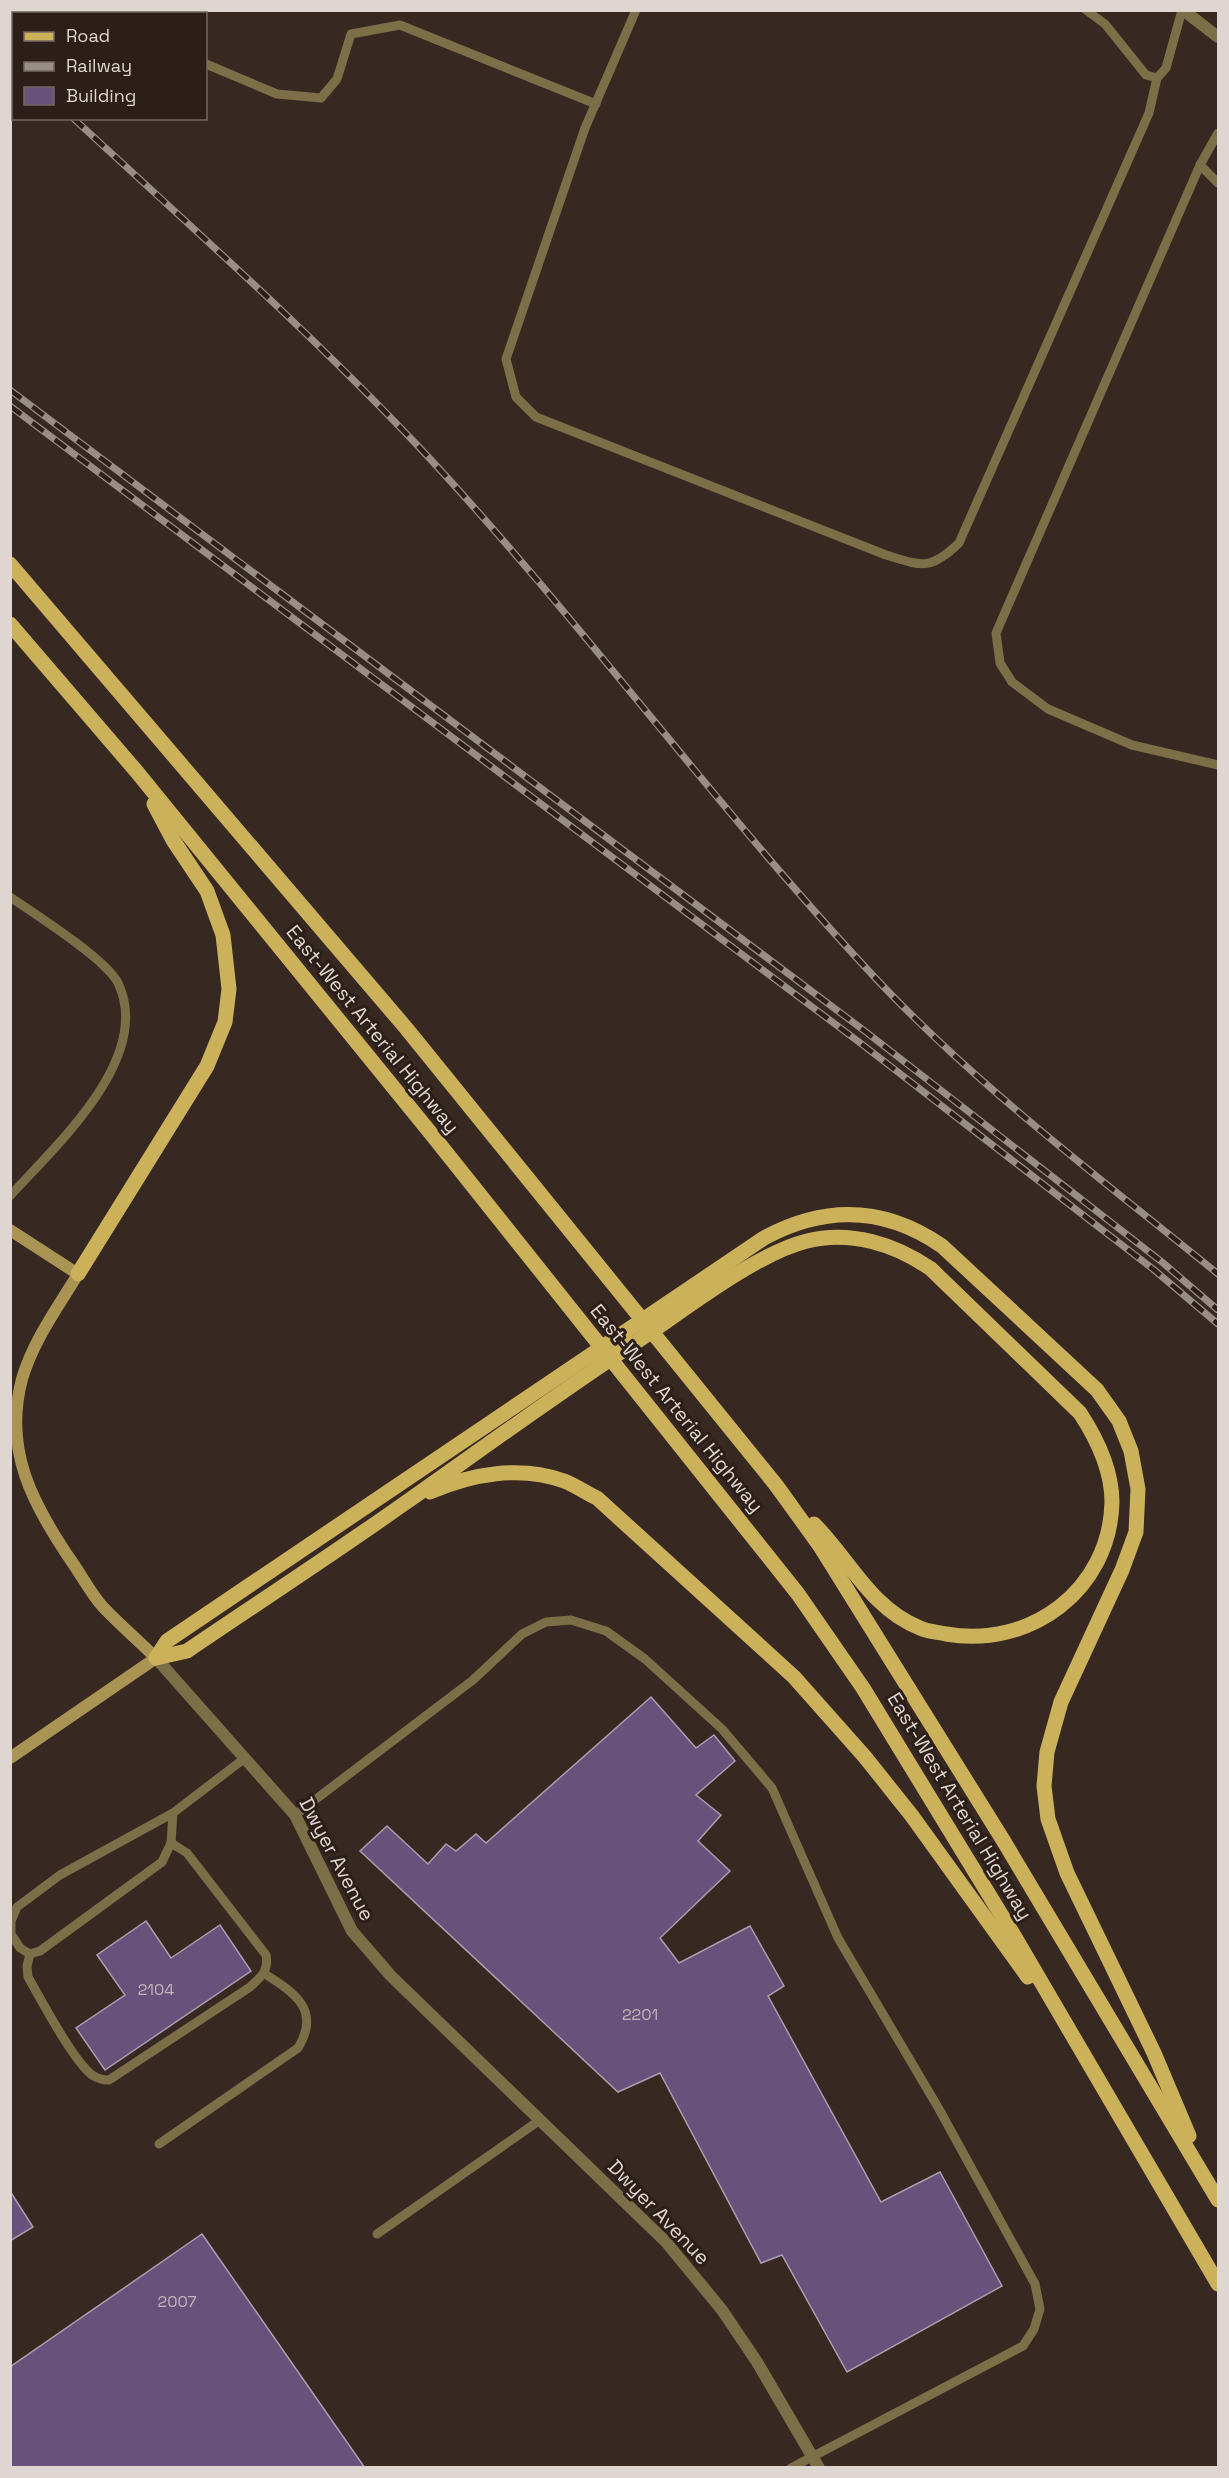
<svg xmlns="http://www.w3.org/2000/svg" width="1229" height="2478" font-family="'Space Grotesk',sans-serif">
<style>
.building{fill:#68517a;stroke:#a89faf;stroke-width:1.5}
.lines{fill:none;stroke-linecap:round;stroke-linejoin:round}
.service{stroke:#7c6e47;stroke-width:9}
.minor{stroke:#7c6e47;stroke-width:12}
.tertiary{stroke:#7c6e47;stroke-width:12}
.secondary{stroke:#a99453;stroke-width:12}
.primary{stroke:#ccb15b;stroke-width:15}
.rail-casing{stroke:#998d88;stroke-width:7}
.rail{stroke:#2c1e18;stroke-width:4.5;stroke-dasharray:14;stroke-linecap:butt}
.labels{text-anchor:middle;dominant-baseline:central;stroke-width:6;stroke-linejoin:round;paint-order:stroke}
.number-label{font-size:16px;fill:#c1b4bb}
.street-label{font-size:20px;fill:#dfd5d1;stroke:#2c1e18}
</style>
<rect width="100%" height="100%" fill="#372822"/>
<g class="building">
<path d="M651 1697 696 1748 714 1735 735 1761 696 1795 721 1815 698 1841 730 1871 660 1938 679 1963 750 1926 784 1986 768 1996 881 2202 940 2172 1002 2286 847 2372 782 2255 761 2263 660 2073 618 2092 360 1851 387 1826 428 1864 446 1844 456 1851 476 1834 486 1843Z"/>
<path d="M146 1921 171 1958 220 1925 251 1971 105 2070 76 2028 125 1995 97 1955Z"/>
<path d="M10 2191 33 2227 10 2241Z"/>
<path d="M202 2234 365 2468H10V2367Z"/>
</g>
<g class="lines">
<g class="service">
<path d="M105 10 110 14"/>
<path d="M636 10 585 128 506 359 516 397 536 417 886 555C922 566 930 571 959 543L1149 113 1157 78"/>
<path d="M1086 10 1105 24 1146 75 1157 78 1166 68 1182 10"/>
<path d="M206 64 277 94 321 98 337 79 351 34 400 25 596 104"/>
<path d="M1218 133 1200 165 996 633 1000 663 1012 682 1048 709 1132 745 1218 765"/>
<path d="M1200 165 1218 183"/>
<path d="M10 897C35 914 106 959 118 983 154 1058 55 1146 10 1196"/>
<path d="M173 1813 171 1843 162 1862 40 1951 30 1954 20 1948 11 1934V1921L17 1907 60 1875 173 1813 245 1758"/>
<path d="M295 1815 473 1680 522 1634 546 1622 571 1620 606 1631 645 1659 722 1729 772 1788 838 1938 939 2109 1035 2284 1040 2309 1034 2329 1023 2346 791 2468"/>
<path d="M30 1954 27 1966 28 1977C42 2001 72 2059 92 2075 98 2079 102 2080 109 2080L250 1987C261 1977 269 1971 266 1955L187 1853 171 1843"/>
<path d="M159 2144 298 2048C321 2010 295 1993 265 1974"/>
<path d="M377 2234 540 2120"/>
</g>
<path class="minor" d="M1183 10 1218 37"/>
<path class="tertiary" d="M156 1658 295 1815 352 1931 391 1976 666 2242 722 2310 757 2362 819 2468"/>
<path class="secondary" d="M10 1230 78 1274C58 1307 33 1341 22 1379 3 1450 33 1505 72 1562 82 1576 91 1594 103 1607 120 1625 139 1641 156 1658L10 1758"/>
<g class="primary">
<path d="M10 564 406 1028 776 1485 820 1546 1003 1840 1218 2200"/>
<path d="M10 624 137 772 433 1136 798 1594 863 1688 1016 1939 1218 2284"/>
<path d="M78 1274 207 1066 225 1022 229 989 223 935 207 891 173 840 154 804"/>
<path d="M430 1492C471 1474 521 1465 564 1481 575 1485 586 1493 597 1498L794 1677 865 1757 912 1816 1028 1977"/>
<path d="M156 1658 167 1641 764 1238C825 1205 884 1206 942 1246L1097 1390 1119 1421 1131 1451 1138 1489 1136 1532 1122 1570 1061 1702 1047 1752 1044 1786 1048 1819 1067 1873 1154 2053 1189 2136"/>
<path d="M156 1658 187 1651C259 1602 333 1554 405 1503 483 1448 560 1392 639 1340 686 1309 755 1254 807 1241 850 1230 895 1244 931 1269L1080 1413C1097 1439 1112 1470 1112 1502 1110 1590 1030 1649 946 1634 938 1632 928 1632 920 1628 871 1609 849 1559 814 1524"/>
</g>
<defs>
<g id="rail">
<path d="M10 61 14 63"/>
<path d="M73 118C190 226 309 331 418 446 575 613 710 800 866 968 970 1081 1099 1177 1218 1274"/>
<path d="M10 390 866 1032 1162 1262 1218 1310"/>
<path d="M10 406 859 1042 1153 1269 1218 1324"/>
</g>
</defs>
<use href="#rail" class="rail-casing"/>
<use href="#rail" class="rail"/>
</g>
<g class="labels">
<g class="number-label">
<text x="156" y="1989">2104</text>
<text x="640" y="2014">2201</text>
<text x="177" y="2301">2007</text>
</g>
<g class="street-label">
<text transform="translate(373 1029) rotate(51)">East-West Arterial Highway</text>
<text transform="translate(677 1408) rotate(51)">East-West Arterial Highway</text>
<text transform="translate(960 1806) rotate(59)">East-West Arterial Highway</text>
<text transform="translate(337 1859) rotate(62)">Dwyer Avenue</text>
<text transform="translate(659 2212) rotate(46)">Dwyer Avenue</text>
</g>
</g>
<rect width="1229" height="2478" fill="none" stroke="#dfd5d1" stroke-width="24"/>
<rect x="12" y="12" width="195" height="108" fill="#2c1e18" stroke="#746762" stroke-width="1.5"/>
<rect x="24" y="32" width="30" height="9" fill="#ccb15b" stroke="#746762" stroke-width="1.5"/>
<text x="66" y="42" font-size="18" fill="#dfd5d1">Road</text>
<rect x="24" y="62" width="30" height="9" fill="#998d88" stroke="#746762" stroke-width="1.5"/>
<text x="66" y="72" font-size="18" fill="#dfd5d1">Railway</text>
<rect x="24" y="87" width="30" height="18" fill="#68517a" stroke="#746762" stroke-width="1.5"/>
<text x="66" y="102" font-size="18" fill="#dfd5d1">Building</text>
</svg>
